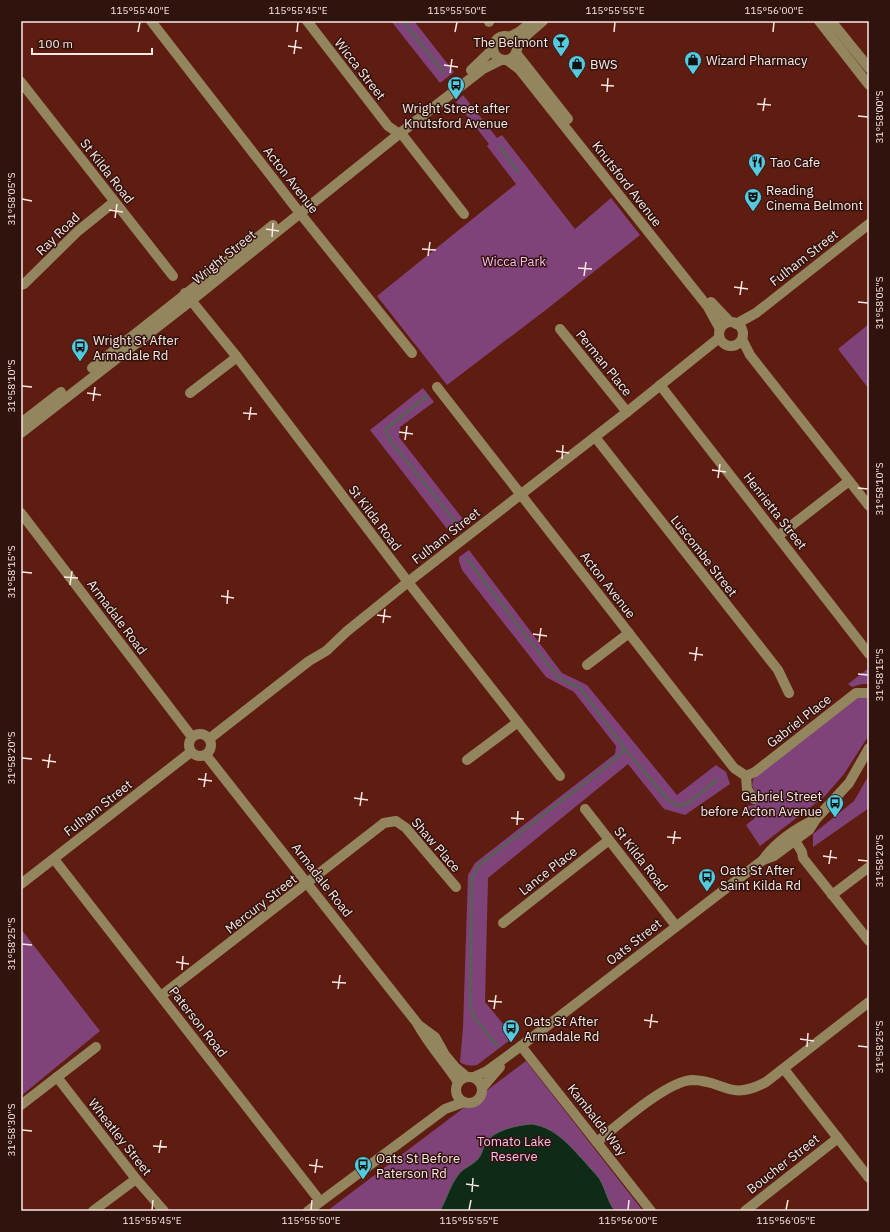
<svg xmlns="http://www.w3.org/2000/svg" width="890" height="1232" font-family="'IBM Plex Sans',sans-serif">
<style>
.green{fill:#804379}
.water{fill:#0e2b17;stroke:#546454}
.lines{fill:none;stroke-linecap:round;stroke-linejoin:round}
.stream{stroke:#546454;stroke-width:2.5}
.minor{stroke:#93855d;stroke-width:10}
.ticks{fill:none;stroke:#f9e8e4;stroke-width:1.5}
.labels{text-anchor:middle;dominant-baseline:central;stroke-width:3;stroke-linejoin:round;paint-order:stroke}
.poi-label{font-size:13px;fill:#f9e8e4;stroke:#31130e;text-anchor:start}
.street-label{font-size:13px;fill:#f9e8e4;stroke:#31130e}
.park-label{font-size:13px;fill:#fabdf0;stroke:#31130e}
.neatline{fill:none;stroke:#f9e8e4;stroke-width:1.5}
.ticks-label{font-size:10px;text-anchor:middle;fill:#f9e8e4}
</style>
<rect width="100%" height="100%" fill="#5f1c11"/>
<g class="green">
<path d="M391 21H414L454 72 440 83Z"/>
<path d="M463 95 497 138 502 135 575 229 611 198 640 235 547 309 447 385 377 296 516 184 487 146 489 144 456 102Z"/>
<path d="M869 324V389L838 349Z"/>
<path d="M423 388 434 402 400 427 399 437 466 523 451 534 370 430Z"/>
<path d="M469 550 562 673 587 685 677 795 716 765 726 772 730 784 685 815 664 809 628 764 488 878 485 1002 514 1037 477 1065C470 1066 466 1066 460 1062L463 1028 468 875 475 863 615 754 616 746 574 692 546 677 462 570 459 561V557Z"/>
<path d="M869 668V684H862L852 687 848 684Z"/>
<path d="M861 697 869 698V735L844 774 825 796 760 846 746 825 755 818 746 806 754 805 760 800 752 786 753 779 854 698Z"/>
<path d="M869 775V808L813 847V834L854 801Z"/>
<path d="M21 929 100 1031 21 1096Z"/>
<path d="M526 1061 643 1211H327Z"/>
</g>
<path class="water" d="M532 1124C556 1128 569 1145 585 1162 589 1167 595 1173 599 1178 606 1189 607 1201 615 1211H440C446 1200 450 1186 458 1175 463 1168 471 1166 477 1160 482 1155 482 1150 485 1144 493 1130 517 1125 532 1124Z"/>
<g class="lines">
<g class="stream">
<path d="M403 21 443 72"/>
<path d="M500 147 518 172"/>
<path d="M427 396 386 429 389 439 457 524"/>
<path d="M467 559 554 672 560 679 580 688 625 749 668 800 678 806 688 803 717 780"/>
<path d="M497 1046 473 1016 470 1001 472 879 479 865 614 760 625 749"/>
</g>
<g class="minor">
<path d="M151 21 299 212 412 353"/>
<path d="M307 21 388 126 404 137 464 214"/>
<path d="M489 21V22"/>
<path d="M819 21 869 85"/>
<path d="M831 21 869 68"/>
<circle cx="505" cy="48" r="12"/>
<path d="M509 37 519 32 533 21"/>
<path d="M517 48 528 34 543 21"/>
<path d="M516 53 568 119"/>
<path d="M507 60 519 69 708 307 720 329"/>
<path d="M471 70 493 49"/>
<path d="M21 82 173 276"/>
<path d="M21 285 24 284 78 231 114 202"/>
<path d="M185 293 237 357 408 582 560 776"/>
<path d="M711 302 730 322"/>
<circle cx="731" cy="334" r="12"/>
<path d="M736 324 756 313 869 224"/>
<path d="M560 329 627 412"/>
<path d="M742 339 750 355 869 506"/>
<path d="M92 368 273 225"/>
<path d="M660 385 869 654"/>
<path d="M437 387 734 768 746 776 747 789 754 799"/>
<path d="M190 393 237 357"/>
<path d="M21 423 61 392"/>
<path d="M21 433 192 300 399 134 483 69 501 60"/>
<path d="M595 437 778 670 789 693"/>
<path d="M21 513 192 737"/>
<path d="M778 536 849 481"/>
<path d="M587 665 629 633"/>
<circle cx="200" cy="745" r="11"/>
<path d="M209 739 309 661 326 651 346 632 408 582 627 412 719 338"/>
<path d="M206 755 417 1023C429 1045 445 1062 458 1082"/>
<path d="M467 760 518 722"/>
<path d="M746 776 755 772 856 693H869"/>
<path d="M585 809 676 926"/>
<path d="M791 834 802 852 803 858 869 941"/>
<path d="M54 859 320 1201"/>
<path d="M763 860C774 843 797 827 816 819"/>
<path d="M21 884 191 752"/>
<path d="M832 895 869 867"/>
<path d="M503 923 609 840"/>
<path d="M161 996 384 823 396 821 406 828 456 887"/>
<path d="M420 1026 435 1037 445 1055 455 1067 467 1077"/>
<path d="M521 1046 651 1211"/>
<path d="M784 1069 869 1178"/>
<path d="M57 1077 136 1179 164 1211"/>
<path d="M474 1077 487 1071 521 1046 763 860 774 856 809 830 816 819 849 783 869 748"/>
<circle cx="469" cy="1090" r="13"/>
<path d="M482 1088 500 1067"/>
<path d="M21 1105 96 1047"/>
<path d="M597 1142C618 1125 667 1081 692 1080 724 1080 729 1102 766 1082L869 1002"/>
<path d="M93 1211 136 1179"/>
<path d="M308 1211 445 1109 464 1102"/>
<path d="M745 1211 838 1138"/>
</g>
</g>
<path class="ticks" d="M138 32 140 22M297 32 298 22M455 32 457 22M614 32 615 22M773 32 774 22M288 46 302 48M294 54 296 40M444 65 458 67M450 73 452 59M601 85 614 86M607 92 608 78M757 104 771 105M763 111 765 98M858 116 868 117M22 199 32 201M109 210 123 212M115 218 117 204M266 229 279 231M272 237 273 223M422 249 436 250M428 256 430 242M578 268 592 269M584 276 586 262M734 287 748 289M740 295 742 281M858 302 868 303M22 386 32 387M87 393 101 395M93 401 95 387M243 413 257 414M249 420 251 407M399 432 413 434M405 440 407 426M556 451 569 453M562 459 563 445M712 470 726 472M718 478 720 464M858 488 868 489M22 572 32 573M64 577 78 578M70 585 72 571M221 596 234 598M227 604 228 590M377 615 391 617M383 623 385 609M533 634 547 636M539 642 541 628M689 653 703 655M695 661 697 647M858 674 868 675M22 758 32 759M42 760 56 762M48 768 50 754M198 779 212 781M204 787 206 773M354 798 368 800M360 806 362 792M511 818 524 819M517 825 518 811M667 837 681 838M673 844 675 831M823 856 837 858M858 860 868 861M829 864 831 850M22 944 32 945M176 962 189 964M182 970 183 956M332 982 346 983M338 989 340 975M488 1001 502 1002M494 1009 496 995M644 1020 658 1022M650 1028 652 1014M800 1039 814 1041M858 1046 868 1047M807 1047 808 1033M22 1130 32 1131M153 1146 167 1147M159 1153 161 1140M309 1165 323 1167M315 1173 317 1159M466 1184 479 1186M472 1192 473 1178M152 1210 153 1200M311 1210 312 1200M469 1210 471 1200M628 1210 629 1200M786 1210 788 1200"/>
<defs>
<symbol id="bar-pin" viewBox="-11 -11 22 30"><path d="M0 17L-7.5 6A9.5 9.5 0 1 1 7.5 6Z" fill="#55cadf" stroke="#31130e"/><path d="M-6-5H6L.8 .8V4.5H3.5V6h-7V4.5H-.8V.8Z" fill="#111"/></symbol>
<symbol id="shop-pin" viewBox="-11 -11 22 30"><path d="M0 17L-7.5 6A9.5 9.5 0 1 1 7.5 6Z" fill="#55cadf" stroke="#31130e"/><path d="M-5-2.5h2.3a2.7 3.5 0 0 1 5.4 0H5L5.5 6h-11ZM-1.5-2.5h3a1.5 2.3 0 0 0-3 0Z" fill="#111"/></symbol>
<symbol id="bus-pin" viewBox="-11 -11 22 30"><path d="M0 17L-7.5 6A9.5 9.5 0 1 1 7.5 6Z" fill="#55cadf" stroke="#31130e"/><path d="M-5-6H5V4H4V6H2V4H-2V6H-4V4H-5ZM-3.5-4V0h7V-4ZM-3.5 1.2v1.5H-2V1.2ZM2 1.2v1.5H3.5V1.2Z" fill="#111"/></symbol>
<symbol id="restaurant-pin" viewBox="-11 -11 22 30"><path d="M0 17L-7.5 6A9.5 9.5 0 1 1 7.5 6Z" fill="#55cadf" stroke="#31130e"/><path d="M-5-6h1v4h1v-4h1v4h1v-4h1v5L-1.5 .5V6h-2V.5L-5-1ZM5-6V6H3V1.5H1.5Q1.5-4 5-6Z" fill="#111"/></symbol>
<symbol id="theatre-pin" viewBox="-11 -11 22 30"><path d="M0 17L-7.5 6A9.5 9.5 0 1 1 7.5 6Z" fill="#55cadf" stroke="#31130e"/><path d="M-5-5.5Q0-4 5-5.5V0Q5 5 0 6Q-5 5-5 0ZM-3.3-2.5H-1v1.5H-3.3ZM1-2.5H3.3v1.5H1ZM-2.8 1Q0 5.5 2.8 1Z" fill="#111"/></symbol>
</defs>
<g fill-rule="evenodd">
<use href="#bar-pin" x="551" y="32" width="20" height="27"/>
<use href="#shop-pin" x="683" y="50" width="20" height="27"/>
<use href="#shop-pin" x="567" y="54" width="20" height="27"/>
<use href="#bus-pin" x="446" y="75" width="20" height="27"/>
<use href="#restaurant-pin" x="747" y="152" width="20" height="27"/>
<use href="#theatre-pin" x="743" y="187" width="20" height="27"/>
<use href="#bus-pin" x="70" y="337" width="20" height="27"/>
<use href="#bus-pin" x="825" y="793" width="20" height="27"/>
<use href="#bus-pin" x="697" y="867" width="20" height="27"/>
<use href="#bus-pin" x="501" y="1018" width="20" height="27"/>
<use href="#bus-pin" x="353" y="1155" width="20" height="27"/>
</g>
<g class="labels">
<g class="poi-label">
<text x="548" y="42" text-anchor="end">The Belmont</text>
<text x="706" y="60">Wizard Pharmacy</text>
<text x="590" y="64">BWS</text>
<text x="456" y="108" text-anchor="middle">Wright Street after<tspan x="456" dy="15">Knutsford Avenue</tspan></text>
<text x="770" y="162">Tao Cafe</text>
<text x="766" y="190">Reading<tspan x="766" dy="15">Cinema Belmont</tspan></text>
<text x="93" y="340">Wright St After<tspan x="93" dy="15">Armadale Rd</tspan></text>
<text x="822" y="796" text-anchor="end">Gabriel Street<tspan x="822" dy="15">before Acton Avenue</tspan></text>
<text x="720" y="870">Oats St After<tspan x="720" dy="15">Saint Kilda Rd</tspan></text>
<text x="524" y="1021">Oats St After<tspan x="524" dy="15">Armadale Rd</tspan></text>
<text x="376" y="1158">Oats St Before<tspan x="376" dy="15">Paterson Rd</tspan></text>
</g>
<g class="street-label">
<text transform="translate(360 69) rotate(52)">Wicca Street</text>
<text transform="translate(107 171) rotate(52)">St Kilda Road</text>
<text transform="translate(291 180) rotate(52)">Acton Avenue</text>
<text transform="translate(627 184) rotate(52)">Knutsford Avenue</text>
<text transform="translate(58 234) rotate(-44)">Ray Road</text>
<text transform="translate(224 257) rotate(-39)">Wright Street</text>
<text transform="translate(804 258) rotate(-38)">Fulham Street</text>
<text transform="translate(604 363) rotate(51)">Perman Place</text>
<text transform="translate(775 511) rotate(52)">Henrietta Street</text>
<text transform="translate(375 518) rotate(53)">St Kilda Road</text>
<text transform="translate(446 536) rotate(-38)">Fulham Street</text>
<text transform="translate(704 556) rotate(52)">Luscombe Street</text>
<text transform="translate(608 585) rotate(52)">Acton Avenue</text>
<text transform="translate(117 617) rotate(53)">Armadale Road</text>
<text transform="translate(799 721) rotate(-38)">Gabriel Place</text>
<text transform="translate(98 808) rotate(-38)">Fulham Street</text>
<text transform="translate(436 845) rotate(49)">Shaw Place</text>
<text transform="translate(641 859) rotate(52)">St Kilda Road</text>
<text transform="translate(548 871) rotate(-38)">Lance Place</text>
<text transform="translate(322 880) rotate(52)">Armadale Road</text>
<text transform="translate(261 904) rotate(-38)">Mercury Street</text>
<text transform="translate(634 942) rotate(-38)">Oats Street</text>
<text transform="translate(198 1022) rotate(52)">Paterson Road</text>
<text transform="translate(597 1120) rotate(52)">Kambalda Way</text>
<text transform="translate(120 1137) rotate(52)">Wheatley Street</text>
<text transform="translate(783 1164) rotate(-38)">Boucher Street</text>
</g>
<g class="park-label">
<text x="514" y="261">Wicca Park</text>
<text x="514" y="1141">Tomato Lake<tspan x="514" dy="15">Reserve</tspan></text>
</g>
</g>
<rect width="890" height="1232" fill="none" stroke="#31130e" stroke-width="44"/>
<path d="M32 48v6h120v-6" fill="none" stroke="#f9e8e4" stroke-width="2"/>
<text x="38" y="48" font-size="12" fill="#f9e8e4" stroke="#31130e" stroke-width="3" paint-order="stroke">100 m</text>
<rect x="22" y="22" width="846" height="1188" class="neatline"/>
<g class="ticks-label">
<text x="140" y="14">115°55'40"E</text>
<text x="298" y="14">115°55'45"E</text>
<text x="457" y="14">115°55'50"E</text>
<text x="615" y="14">115°55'55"E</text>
<text x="774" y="14">115°56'00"E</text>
<text transform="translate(879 117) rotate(-90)" y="4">31°58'00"S</text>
<text transform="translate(11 199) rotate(-90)" y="4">31°58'05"S</text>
<text transform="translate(879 303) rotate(-90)" y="4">31°58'05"S</text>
<text transform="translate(11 386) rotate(-90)" y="4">31°58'10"S</text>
<text transform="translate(879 489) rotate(-90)" y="4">31°58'10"S</text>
<text transform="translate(11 572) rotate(-90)" y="4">31°58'15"S</text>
<text transform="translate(879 675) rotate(-90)" y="4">31°58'15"S</text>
<text transform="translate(11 758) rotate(-90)" y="4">31°58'20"S</text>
<text transform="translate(879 861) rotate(-90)" y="4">31°58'20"S</text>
<text transform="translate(11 944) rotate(-90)" y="4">31°58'25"S</text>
<text transform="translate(879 1047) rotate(-90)" y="4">31°58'25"S</text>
<text transform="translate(11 1130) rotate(-90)" y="4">31°58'30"S</text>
<text x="152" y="1224">115°55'45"E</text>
<text x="311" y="1224">115°55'50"E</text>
<text x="469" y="1224">115°55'55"E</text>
<text x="628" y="1224">115°56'00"E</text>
<text x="786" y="1224">115°56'05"E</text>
</g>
</svg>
